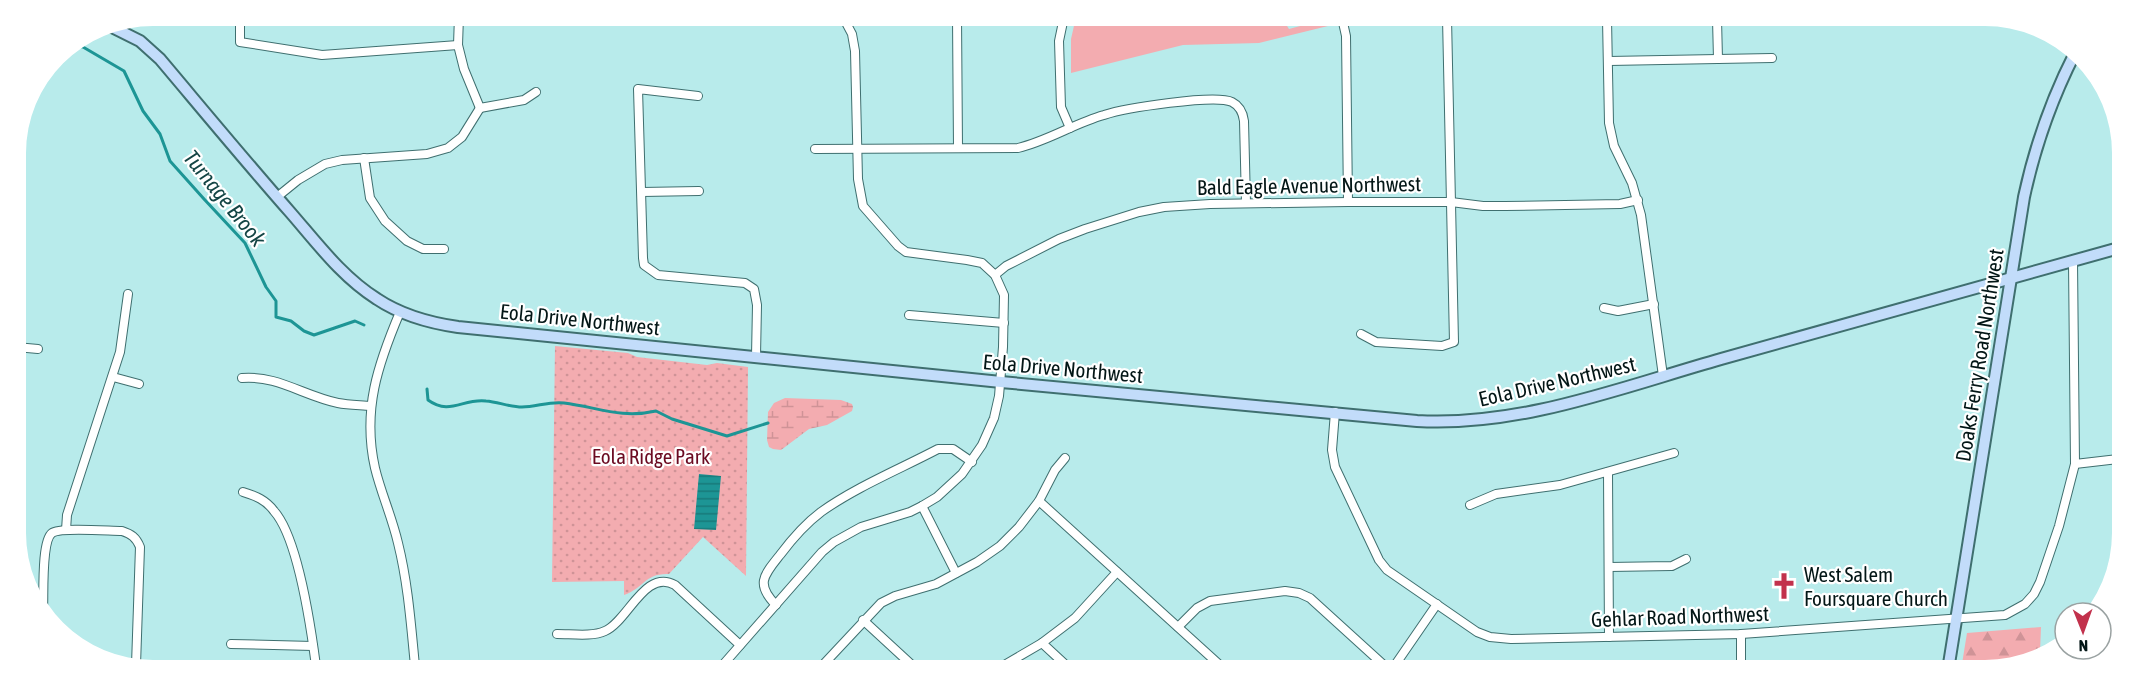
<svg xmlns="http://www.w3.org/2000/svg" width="2137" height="685" font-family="'Asap Condensed',sans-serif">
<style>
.grass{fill:#f3acb0}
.forest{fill:url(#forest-firs)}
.wetland{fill:url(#wetland-marsh)}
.park{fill:url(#park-dots)}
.water{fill:url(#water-rules)}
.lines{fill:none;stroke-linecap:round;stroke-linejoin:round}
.stream{stroke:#1d9595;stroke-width:3}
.street-casing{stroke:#3f6f6f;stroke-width:10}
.secondary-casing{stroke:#3f6f6f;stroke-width:14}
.street{stroke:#fff;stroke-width:8}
.secondary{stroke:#c2dcfa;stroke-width:10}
.labels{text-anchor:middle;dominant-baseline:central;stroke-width:4.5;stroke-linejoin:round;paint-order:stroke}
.street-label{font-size:21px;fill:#031616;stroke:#fff}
.park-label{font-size:21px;fill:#6b0a21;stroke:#fff}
.poi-label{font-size:21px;fill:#031616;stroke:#fff;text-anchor:start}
.water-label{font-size:22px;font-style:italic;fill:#144545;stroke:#fff}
</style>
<defs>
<pattern id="forest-firs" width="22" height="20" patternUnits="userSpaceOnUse" patternTransform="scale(1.5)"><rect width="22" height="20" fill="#f3acb0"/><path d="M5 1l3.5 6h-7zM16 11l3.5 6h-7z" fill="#cf9397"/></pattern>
<pattern id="wetland-marsh" width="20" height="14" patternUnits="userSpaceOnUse" patternTransform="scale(1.5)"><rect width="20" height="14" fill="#f3acb0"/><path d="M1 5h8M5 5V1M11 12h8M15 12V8" fill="none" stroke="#cf9397"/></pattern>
<pattern id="park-dots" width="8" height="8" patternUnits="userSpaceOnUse" patternTransform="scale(1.5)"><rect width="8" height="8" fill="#f3acb0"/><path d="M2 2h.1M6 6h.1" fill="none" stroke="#cf9397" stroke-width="1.8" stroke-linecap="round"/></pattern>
<pattern id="water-rules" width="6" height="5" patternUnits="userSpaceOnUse" patternTransform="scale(1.5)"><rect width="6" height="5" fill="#1d9595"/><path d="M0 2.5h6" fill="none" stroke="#177979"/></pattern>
</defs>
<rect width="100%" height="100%" fill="#b8ebeb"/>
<path class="grass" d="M1076 17 1282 18 1289 29 1330 18 1332 25 1259 43 1183 45 1071 73V39Z"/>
<path class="forest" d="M2041 627 2040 652 1993 670H1961L1967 633Z"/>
<path class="wetland" d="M785 398 841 400 852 404 853 407 852 411 827 425 809 429 781 450 773 449 769 447 767 440 768 412 774 403Z"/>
<path class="park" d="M555 346 628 353 637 357 707 365 717 363 748 367 746 576 703 537 669 574C645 573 644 588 624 595V581L552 582Z"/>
<path class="water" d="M699 474 721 476 716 530 694 529Z"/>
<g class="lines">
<g class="stream">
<path d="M70 45 83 47 124 71 143 111 160 134 170 161 204 199 245 243 266 287 276 301V317L291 321 304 331 314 335 355 321 364 325"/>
<path d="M427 389 428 400C450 416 463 398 486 401 498 402 510 407 522 407 536 407 550 401 564 403 597 407 621 419 656 411L672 419 727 436 768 423"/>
</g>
<defs>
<g id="street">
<path d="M240 15V42L322 55 458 45"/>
<path d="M459 16 458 45 464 69 480 108"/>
<path d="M957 17 958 148"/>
<path d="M1064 17 1059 41 1061 107 1070 128"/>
<path d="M1342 18 1346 36 1348 202"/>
<path d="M1607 19 1609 123 1614 146 1632 183 1641 215 1663 376"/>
<path d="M1717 19 1718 59"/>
<path d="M1609 61 1772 58"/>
<path d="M698 96 638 89 643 258 644 265 658 275 745 283 754 289 757 305 756 356"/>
<path d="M480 108 524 100 536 92"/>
<path d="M815 149 1018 148C1048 141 1075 123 1104 115 1125 108 1215 94 1232 102 1240 106 1243 113 1244 121L1246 203"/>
<path d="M364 158 370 198 385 221 407 241 423 249H444"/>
<path d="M642 192 699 191"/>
<path d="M277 197 298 180 325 164 342 160 427 154 448 148 462 137 480 108"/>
<path d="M995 275 1006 266 1059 239 1085 229 1139 212 1164 207 1210 204 1348 202H1451L1483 206H1505L1620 204 1638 200"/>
<path d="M1604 308 1618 311 1654 304"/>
<path d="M400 312C378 364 362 410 375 468 381 493 392 517 398 543 408 583 411 625 415 666"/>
<path d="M909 315 1004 323"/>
<path d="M1361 334 1376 342 1442 346 1454 342 1447 18"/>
<path d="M16 347 38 349"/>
<path d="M113 377 139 384"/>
<path d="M242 378C277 375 304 396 338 403 348 405 360 405 371 406"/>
<path d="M1335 412 1332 450 1335 467 1379 560 1387 570 1477 632 1490 637 1511 639 1741 634 2005 615 2025 604 2034 594 2040 582 2059 526 2075 464 2073 261"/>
<path d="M2075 464 2118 459"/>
<path d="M1608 472 1609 637"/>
<path d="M243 492C256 496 266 500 274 511 298 538 311 628 316 666"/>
<path d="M1039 501 1223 668"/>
<path d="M1470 505 1496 494 1560 485 1674 453"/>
<path d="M922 506 956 573"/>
<path d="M66 530 67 515 120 352 128 294"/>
<path d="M1609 567 1672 566 1686 559"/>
<path d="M776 605C755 584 764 575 780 555 792 539 805 524 821 512 856 487 900 469 938 449H953L972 462"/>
<path d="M43 611C44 596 41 541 52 533 60 527 109 531 122 531 131 534 136 537 140 547L136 665"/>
<path d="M863 620 914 667"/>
<path d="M1178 627 1197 608 1210 601 1285 591 1299 593 1310 598 1387 668"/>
<path d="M557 634C572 634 592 637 605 631 628 621 645 568 675 585L740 645"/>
<path d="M1741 634V669"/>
<path d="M1042 643 1069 668"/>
<path d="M231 644 313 646"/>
<path d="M721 667 822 552 834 542 861 527 910 512 922 506 937 497 962 474 982 445 994 418 999 396 1003 347 1004 295 995 275 982 263 967 260 906 252 898 246 863 206 858 179 855 51 852 34 843 17"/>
<path d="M821 667 881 603 895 596 936 584 977 562 1000 546 1019 527 1039 501 1055 470 1065 458"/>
<path d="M1001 667 1042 643 1075 618 1117 572"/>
<path d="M1393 668 1437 604"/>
<path d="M1862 669 1863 668"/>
</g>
<g id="secondary">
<path d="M106 24 140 41 160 59C203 110 246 162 290 212 317 243 342 277 377 299 401 315 430 323 458 327L1001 382 1417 421C1521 427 1622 387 1721 359 1854 322 1987 286 2119 248"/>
<path d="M1948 670 2024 197C2035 146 2051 100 2075 53"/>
</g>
</defs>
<use href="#street" class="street-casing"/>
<use href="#secondary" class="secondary-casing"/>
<use href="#street" class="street"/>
<use href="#secondary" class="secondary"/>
</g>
<defs>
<symbol id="church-bare" viewBox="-9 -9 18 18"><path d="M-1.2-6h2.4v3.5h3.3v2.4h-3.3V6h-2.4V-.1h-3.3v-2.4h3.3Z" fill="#c2314c" stroke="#fff" stroke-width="2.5" paint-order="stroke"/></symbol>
</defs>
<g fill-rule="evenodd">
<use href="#church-bare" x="1765" y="567" width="38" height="38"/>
</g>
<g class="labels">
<g class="street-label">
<text transform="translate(1309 185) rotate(-1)">Bald Eagle Avenue Northwest</text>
<text transform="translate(580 319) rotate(6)">Eola Drive Northwest</text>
<text transform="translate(1979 355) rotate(-81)">Doaks Ferry Road Northwest</text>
<text transform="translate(1063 368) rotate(5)">Eola Drive Northwest</text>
<text transform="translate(1557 381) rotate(-13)">Eola Drive Northwest</text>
<text transform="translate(1680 616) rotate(-2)">Gehlar Road Northwest</text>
</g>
<g class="park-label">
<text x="651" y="456">Eola Ridge Park</text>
</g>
<g class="poi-label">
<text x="1804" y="574">West Salem<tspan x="1804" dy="24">Foursquare Church</tspan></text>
</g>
<g class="water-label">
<text transform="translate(225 198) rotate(51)">Turnage Brook</text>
</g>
</g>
<path d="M0 0H2137V685H0ZM153 26H1985A127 127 0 0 1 2112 153V533A127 127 0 0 1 1985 660H153A127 127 0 0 1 26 533V153A127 127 0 0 1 153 26Z" fill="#fff" fill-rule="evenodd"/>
<g transform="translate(2083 631) rotate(179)"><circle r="28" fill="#ffffff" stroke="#9aa2a2" stroke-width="1.5"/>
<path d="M0-4.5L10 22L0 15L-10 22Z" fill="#c2314c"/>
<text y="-9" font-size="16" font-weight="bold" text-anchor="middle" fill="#031616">N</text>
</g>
</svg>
